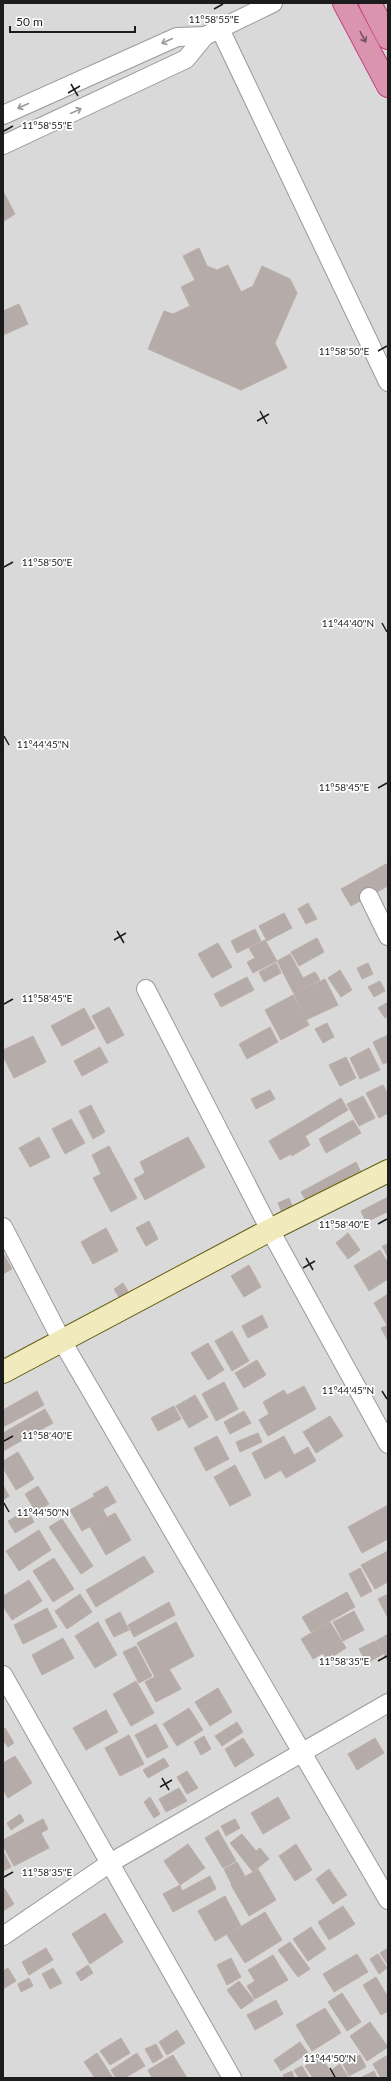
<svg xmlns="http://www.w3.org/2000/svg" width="391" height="2081" font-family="Lato,sans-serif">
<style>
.residential{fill:#dad9d9}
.building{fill:#b5aca9;stroke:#bcada7}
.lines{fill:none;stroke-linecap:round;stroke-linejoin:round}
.street-casing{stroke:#999;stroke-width:20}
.secondary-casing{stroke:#645f12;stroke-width:24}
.highway-casing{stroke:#c1397f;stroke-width:24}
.street{stroke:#fff;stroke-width:18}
.secondary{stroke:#f1eabc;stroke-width:22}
.highway{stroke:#da94ad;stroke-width:22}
.oneway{stroke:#71525d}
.oneway2{stroke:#999}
.ticks{fill:none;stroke:#1c1c1c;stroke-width:1.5}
.ticks-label{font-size:10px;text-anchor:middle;fill:#1c1c1c;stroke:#fff;stroke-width:3.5;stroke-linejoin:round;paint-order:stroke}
</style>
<rect width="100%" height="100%" fill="#ece7e3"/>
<rect class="residential" x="3" y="3" width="385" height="2075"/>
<g class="building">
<path d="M3 191 15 214 4 221 3 219Z"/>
<path d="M199 248 207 266 217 270 228 265 241 292 253 286 262 266 290 279 297 293 275 343 287 368 241 390 148 349 164 311 173 314 190 306 181 287 195 280 183 256Z"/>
<path d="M19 304 28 324 3 335V311Z"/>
<path d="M386 864 388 867V886L351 906 341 889Z"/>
<path d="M308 903 317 919 306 924 298 909Z"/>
<path d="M284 913 292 928 267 941 259 926Z"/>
<path d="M255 929 261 941 237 953 231 941Z"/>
<path d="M317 938 324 952 299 966 291 952Z"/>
<path d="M265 940 277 961 253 973 247 962 255 958 249 948Z"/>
<path d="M218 943 232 967 212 978 198 954Z"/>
<path d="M290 954 303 978 315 972 320 980 294 994 277 961Z"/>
<path d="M276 963 281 973 264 982 259 972Z"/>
<path d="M368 963 373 974 362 979 357 968Z"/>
<path d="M340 970 352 990 341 997 328 978Z"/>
<path d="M247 977 254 990 221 1007 214 994Z"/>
<path d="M325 979 338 1005 306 1020 294 994Z"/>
<path d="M380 981 385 991 374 997 368 987Z"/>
<path d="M293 995 309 1025 281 1040 265 1010Z"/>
<path d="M388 1002V1016L385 1018 378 1008Z"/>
<path d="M109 1007 124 1035 107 1044 92 1016Z"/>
<path d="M84 1008 95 1028 62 1046 51 1026Z"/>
<path d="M327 1023 334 1037 323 1043 315 1029Z"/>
<path d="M270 1027 278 1042 247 1059 239 1044Z"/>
<path d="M388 1035V1062L383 1064 373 1042Z"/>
<path d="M33 1036 46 1062 14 1078 3 1056V1050Z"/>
<path d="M100 1047 108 1062 82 1076 74 1061Z"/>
<path d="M369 1048 380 1070 360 1079 350 1058Z"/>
<path d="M346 1057 356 1078 340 1086 329 1065Z"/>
<path d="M383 1085 388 1094V1113L379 1118 366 1093Z"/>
<path d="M270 1090 275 1099 256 1109 251 1099Z"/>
<path d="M363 1096 375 1118 359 1126 347 1104Z"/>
<path d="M341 1098 348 1110 305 1136 310 1145 292 1156 291 1154 280 1160 269 1141Z"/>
<path d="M91 1105 105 1132 93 1139 79 1111Z"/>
<path d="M71 1119 85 1143 65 1154 52 1129Z"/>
<path d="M353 1120 361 1133 326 1153 319 1139Z"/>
<path d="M39 1137 50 1157 30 1167 19 1148Z"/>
<path d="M188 1137 205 1167 145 1200 134 1179 145 1173 140 1162Z"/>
<path d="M109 1146 137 1198 111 1212 93 1178 101 1174 92 1155Z"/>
<path d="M356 1162 361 1172 306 1201 301 1192Z"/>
<path d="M388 1197V1214L387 1212 366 1222 361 1211Z"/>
<path d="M289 1198 293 1208 282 1213 278 1203Z"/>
<path d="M149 1221 158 1239 146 1246 136 1228Z"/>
<path d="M106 1228 118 1251 93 1264 81 1242Z"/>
<path d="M348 1233 360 1250 348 1259 336 1243Z"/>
<path d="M388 1244V1257L382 1246Z"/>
<path d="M380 1250 388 1263V1279L369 1291 354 1266Z"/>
<path d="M3 1253 12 1269 3 1274Z"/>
<path d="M249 1265 261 1287 244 1297 231 1276Z"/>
<path d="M123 1283 129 1293 120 1299 114 1289Z"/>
<path d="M388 1294V1327L374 1303Z"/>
<path d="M262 1315 268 1327 248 1338 242 1326Z"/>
<path d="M388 1325V1341L381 1328Z"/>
<path d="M232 1331 249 1361 232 1371 215 1341Z"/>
<path d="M208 1343 224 1370 208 1380 191 1353Z"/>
<path d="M257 1360 266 1375 244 1388 235 1373Z"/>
<path d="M224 1382 238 1409 216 1421 202 1394Z"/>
<path d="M304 1386 316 1409 268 1436 259 1420 269 1414 263 1402 284 1390 287 1395Z"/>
<path d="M37 1391 44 1405 3 1427V1410Z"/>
<path d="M195 1395 208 1417 189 1428 176 1406Z"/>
<path d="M174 1406 181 1419 158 1431 151 1418Z"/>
<path d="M45 1409 53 1423 3 1451V1433Z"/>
<path d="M244 1411 251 1423 230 1434 224 1422Z"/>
<path d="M330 1416 343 1436 316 1453 303 1432Z"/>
<path d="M258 1433 262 1442 240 1452 236 1442Z"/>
<path d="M217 1436 229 1459 206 1471 194 1448Z"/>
<path d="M284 1436 294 1455 308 1447 316 1461 286 1478 281 1470 265 1479 252 1453Z"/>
<path d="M18 1452 34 1479 16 1490 3 1468V1461Z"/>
<path d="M235 1465 251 1495 230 1506 214 1477Z"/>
<path d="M3 1485 9 1496 3 1500Z"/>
<path d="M38 1486 49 1504 36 1512 25 1494Z"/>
<path d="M107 1486 116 1502 102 1510 93 1494Z"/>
<path d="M95 1496 107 1517 82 1531 70 1510Z"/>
<path d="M388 1505V1539L362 1553 348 1527Z"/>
<path d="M27 1510 34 1522 15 1533 8 1521Z"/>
<path d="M115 1513 131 1540 106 1555 90 1527Z"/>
<path d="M62 1519 93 1566 81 1574 49 1527Z"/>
<path d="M39 1530 51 1550 19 1571 6 1551Z"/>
<path d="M388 1551V1582L375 1589 361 1565Z"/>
<path d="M144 1556 154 1572 96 1607 86 1590Z"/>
<path d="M54 1558 74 1589 53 1602 33 1571Z"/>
<path d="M360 1568 372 1591 361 1597 349 1574Z"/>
<path d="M29 1580 42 1601 12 1620 3 1606V1596Z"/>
<path d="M347 1592 355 1607 311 1632 302 1617Z"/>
<path d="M80 1594 92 1612 67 1629 55 1611Z"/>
<path d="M388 1594V1616H387L378 1599Z"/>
<path d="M169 1602 175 1615 134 1637 128 1625Z"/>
<path d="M47 1608 57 1627 23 1644 14 1625Z"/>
<path d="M354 1611 364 1630 343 1641 333 1622Z"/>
<path d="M120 1612 129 1630 114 1637 105 1620Z"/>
<path d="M98 1622 117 1655 95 1668 75 1636Z"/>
<path d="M176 1622 194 1656 155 1677 137 1643Z"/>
<path d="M330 1622 346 1648 327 1660 323 1653 313 1659 301 1639Z"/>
<path d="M388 1634V1661L376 1641Z"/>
<path d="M63 1638 74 1658 42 1675 32 1655Z"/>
<path d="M375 1641 383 1654 367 1663 359 1649Z"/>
<path d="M136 1646 152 1676 139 1683 123 1652Z"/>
<path d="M169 1669 181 1689 156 1702 145 1682Z"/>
<path d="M136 1681 154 1713 131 1726 113 1694Z"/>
<path d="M218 1688 232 1712 210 1726 195 1702Z"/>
<path d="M189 1708 203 1730 177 1746 163 1724Z"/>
<path d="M106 1710 118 1732 86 1750 73 1728Z"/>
<path d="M237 1722 243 1732 222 1746 215 1736Z"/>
<path d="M156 1724 168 1747 147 1758 135 1735Z"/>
<path d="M5 1728 14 1743 8 1747 3 1740Z"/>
<path d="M129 1735 144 1764 120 1776 105 1748Z"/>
<path d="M204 1736 211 1749 201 1755 194 1742Z"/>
<path d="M243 1738 254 1755 235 1767 225 1749Z"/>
<path d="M375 1738 384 1753 357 1770 348 1754Z"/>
<path d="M15 1756 32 1783 8 1798 3 1789V1763Z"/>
<path d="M164 1758 169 1766 148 1778 143 1770Z"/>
<path d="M187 1771 198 1788 187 1794 177 1777Z"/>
<path d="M179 1788 187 1801 166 1812 159 1799Z"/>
<path d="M150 1797 160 1814 154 1818 144 1802Z"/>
<path d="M278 1797 290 1818 263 1834 251 1813Z"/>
<path d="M20 1814 24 1821 11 1830 7 1823Z"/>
<path d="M43 1819 48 1829 41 1833 49 1848 14 1866 3 1846V1840Z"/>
<path d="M235 1819 240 1828 226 1836 221 1826Z"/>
<path d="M218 1830 236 1861 223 1868 205 1838Z"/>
<path d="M242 1834 256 1851 260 1848 269 1859 253 1872 230 1843Z"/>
<path d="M188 1844 205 1868 180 1885 164 1861Z"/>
<path d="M296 1844 312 1870 295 1881 279 1856Z"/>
<path d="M3 1851 11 1867 3 1871Z"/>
<path d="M237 1862 246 1878 232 1885 224 1869Z"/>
<path d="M258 1869 276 1900 249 1916 231 1885Z"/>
<path d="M329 1869 347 1895 333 1904 316 1879Z"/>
<path d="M210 1876 216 1889 173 1912 163 1894 180 1885 182 1891Z"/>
<path d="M3 1886 14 1904 3 1911Z"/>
<path d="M225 1896 241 1926 215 1941 198 1911Z"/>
<path d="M343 1906 355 1924 329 1940 318 1922Z"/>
<path d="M265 1912 282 1940 245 1963 227 1935Z"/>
<path d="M105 1913 123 1942 90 1964 72 1934Z"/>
<path d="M311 1927 326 1949 308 1961 293 1939Z"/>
<path d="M290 1942 310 1969 298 1977 278 1950Z"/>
<path d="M46 1948 53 1960 29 1975 22 1962Z"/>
<path d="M388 1948V1965L380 1953Z"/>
<path d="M357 1954 368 1972 334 1992 323 1974Z"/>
<path d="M378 1954 387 1968 379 1974 370 1959Z"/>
<path d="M273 1955 288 1980 255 1999 247 1986 255 1981 248 1970Z"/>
<path d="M231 1958 241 1977 227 1985 217 1965Z"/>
<path d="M88 1965 93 1973 81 1981 76 1973Z"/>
<path d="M8 1968 16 1981 3 1989V1971Z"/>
<path d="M53 1968 62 1983 50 1989 42 1974Z"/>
<path d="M376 1977 388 1997V2011L381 2015 363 1985Z"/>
<path d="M29 1978 33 1986 21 1992 18 1984Z"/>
<path d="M239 1981 254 2000 241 2009 227 1990Z"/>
<path d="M342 1993 361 2022 347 2031 328 2002Z"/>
<path d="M276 2000 283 2014 255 2030 247 2015Z"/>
<path d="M325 2008 341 2033 312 2051 296 2025Z"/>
<path d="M370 2022 388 2047 367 2061 350 2036Z"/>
<path d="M177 2030 185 2043 167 2055 159 2042Z"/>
<path d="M121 2038 130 2053 110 2065 100 2051Z"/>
<path d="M300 2042 308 2053 281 2071 274 2060Z"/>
<path d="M156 2044 163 2057 153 2063 145 2049Z"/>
<path d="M97 2053 113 2078H95L84 2062Z"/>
<path d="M137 2053 145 2066 125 2078H116L111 2070Z"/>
<path d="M173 2055 187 2078H152L148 2070Z"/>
<path d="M360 2055 366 2067 349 2076 343 2064Z"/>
<path d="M388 2055V2078H381L373 2064Z"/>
<path d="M321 2056 330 2071 340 2064 348 2077 313 2078 305 2066Z"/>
<path d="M302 2066 309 2078H299L294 2070Z"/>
<path d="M292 2071 294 2078H284L283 2075Z"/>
<path d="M374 2071 377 2078H360Z"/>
</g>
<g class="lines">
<defs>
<g id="street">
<path d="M220 29 388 382"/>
<path d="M3 115 177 37 205 36"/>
<path d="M3 145 186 59 205 36 273 3"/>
<path d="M369 897 388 936"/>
<path d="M146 989 270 1230 388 1444"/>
<path d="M3 1227 62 1341 388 1900"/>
<path d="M3 1675 232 2078"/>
<path d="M3 1936 110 1863 388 1703"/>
</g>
<path id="secondary" d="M3 1372 270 1230 388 1171"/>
<g id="highway">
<path d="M344 3 388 86"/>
<path d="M370 3 388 38"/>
</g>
</defs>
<use href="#street" class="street-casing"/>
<use href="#secondary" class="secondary-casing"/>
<use href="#highway" class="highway-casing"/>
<use href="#street" class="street"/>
<use href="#secondary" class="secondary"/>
<use href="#highway" class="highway"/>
</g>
<defs><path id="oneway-shaft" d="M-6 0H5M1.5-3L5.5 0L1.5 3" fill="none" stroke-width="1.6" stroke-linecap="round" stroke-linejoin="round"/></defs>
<use class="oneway" href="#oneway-shaft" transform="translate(363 37) rotate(62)"/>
<g class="oneway2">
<use href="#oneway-shaft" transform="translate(167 41) rotate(156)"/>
<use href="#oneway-shaft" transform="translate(23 106) rotate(156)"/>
<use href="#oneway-shaft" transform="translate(76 111) rotate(-25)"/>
</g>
<path class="ticks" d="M214 9 223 4M71 84 78 96M68 93 80 86M4 131 13 126M378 351 387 346M260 411 267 424M257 421 269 414M4 567 13 562M382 623 387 632M4 736 9 745M378 788 387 783M117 931 124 943M114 940 126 933M4 1004 13 999M378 1224 387 1219M306 1258 313 1270M303 1268 315 1261M382 1391 387 1399M4 1441 13 1436M4 1503 9 1512M378 1661 387 1656M162 1778 169 1790M160 1787 172 1780M4 1877 13 1872M330 2068 335 2077"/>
<g class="ticks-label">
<text x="214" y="23">11°58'55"E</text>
<text x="47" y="129">11°58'55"E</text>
<text x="344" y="355">11°58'50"E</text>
<text x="47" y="566">11°58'50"E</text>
<text x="348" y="627">11°44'40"N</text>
<text x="43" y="748">11°44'45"N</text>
<text x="344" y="791">11°58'45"E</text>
<text x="47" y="1002">11°58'45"E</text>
<text x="344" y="1228">11°58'40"E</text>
<text x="348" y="1394">11°44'45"N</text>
<text x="47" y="1439">11°58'40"E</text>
<text x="43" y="1516">11°44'50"N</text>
<text x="344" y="1665">11°58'35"E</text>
<text x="47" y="1876">11°58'35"E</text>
<text x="330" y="2062">11°44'50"N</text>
</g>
<rect width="391" height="2081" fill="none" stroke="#1c1c1c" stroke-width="8"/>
<path d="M10 26v6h125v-6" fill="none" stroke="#1c1c1c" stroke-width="2"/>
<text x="16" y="26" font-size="12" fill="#1c1c1c" stroke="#ffffff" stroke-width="3" paint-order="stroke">50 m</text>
</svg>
